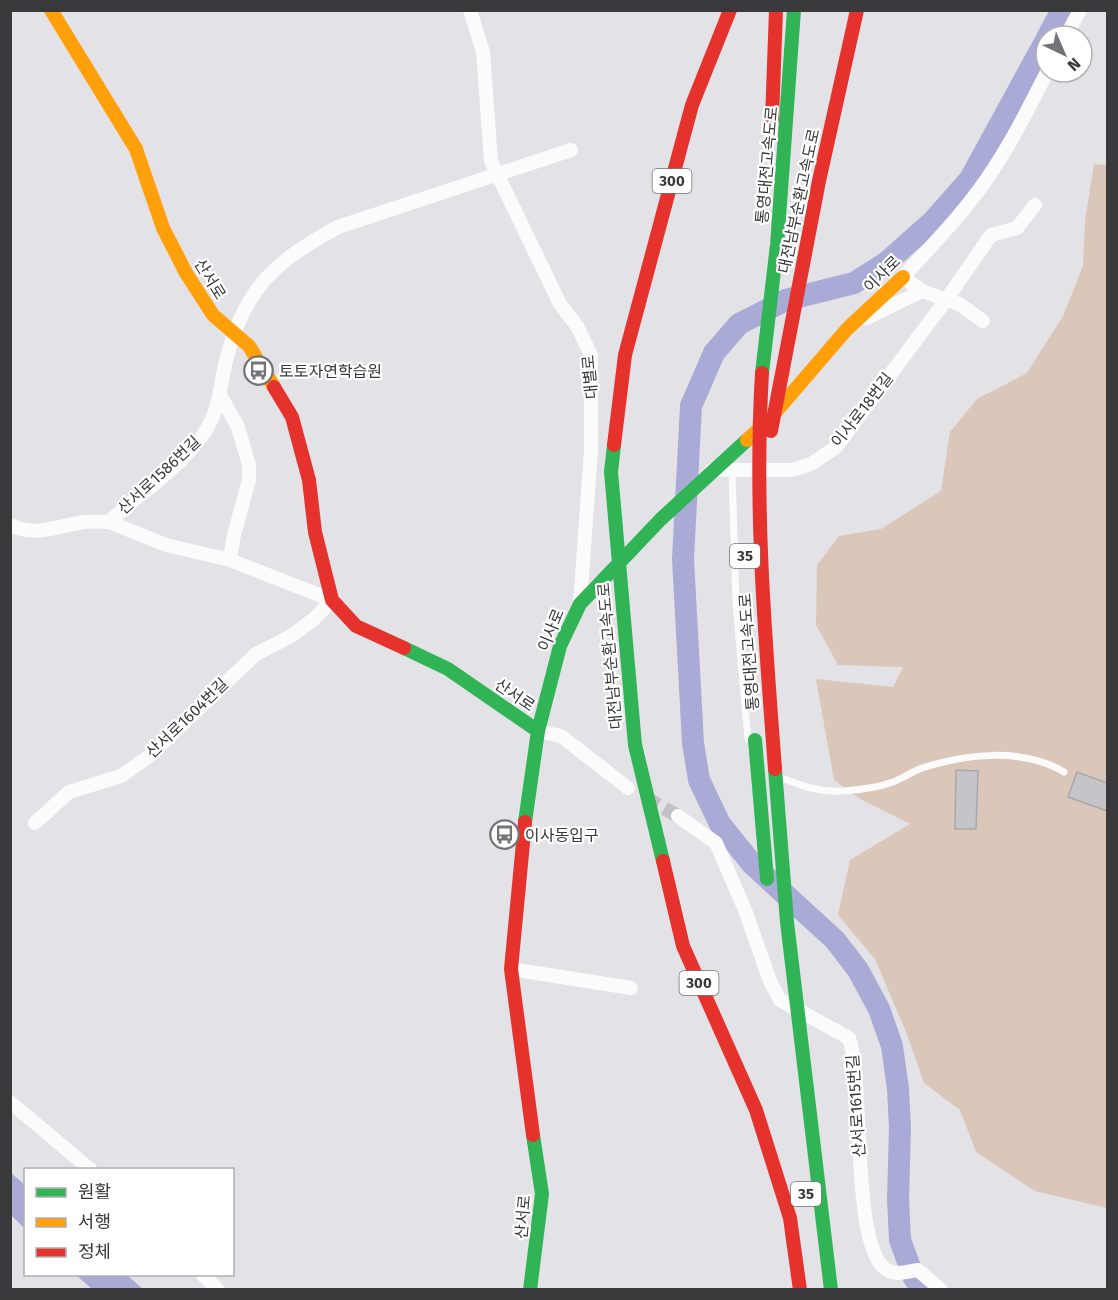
<svg xmlns="http://www.w3.org/2000/svg" width="1118" height="1300" font-family="'Fira Sans','Noto Sans KR',sans-serif">
<style>
.green{fill:#dbc6ba}
.water{fill:#a9abd6}
.lines{fill:none;stroke-linecap:round;stroke-linejoin:round}
.river{stroke:#a9abd6;stroke-width:22}
.building{fill:#c5c5c9;stroke:#a8a8ac;stroke-width:1.5}
.street-tunnel{stroke:#c0c0c5;stroke-width:14;stroke-dasharray:14 7;stroke-linecap:butt}
.lane{stroke:#fbfbfb;stroke-width:7}
.street{stroke:#fbfbfb;stroke-width:14}
.fast{stroke:#30b455;stroke-width:14}
.slow{stroke:#ff9f0a;stroke-width:14}
.jam{stroke:#e5322d;stroke-width:14}
.labels{text-anchor:middle;dominant-baseline:central;stroke-width:4.5;stroke-linejoin:round;paint-order:stroke}
.shield{fill:#fff;stroke:#747476;stroke-width:1.5}
.shield-label{font-size:15px;font-weight:bold;fill:#39393c}
.street-label{font-size:16px;fill:#39393c;stroke:#fff}
.poi-label{font-size:16px;fill:#39393c;stroke:#fff;text-anchor:start}
</style>
<rect width="100%" height="100%" fill="#e2e2e7"/>
<path class="green" d="M1094 164 1107 165V1208L1035 1191 976 1152 960 1110 924 1083 906 1032 875 959 838 915 850 860 910 824 860 799 834 780 816 679 893 687 903 667 838 665 816 625 817 565 839 536 881 529 941 491 950 432 977 399 1027 373 1063 316 1083 266 1085 221Z"/>
<g class="water">
<path d="M11 1173 25 1185V1229L11 1215Z"/>
<path d="M76 1275H127L143 1289H92Z"/>
</g>
<g class="lines">
<g class="river">
<path d="M1048 36 1062 10"/>
<path d="M922 1290 914 1278 900 1240 898 1199 900 1128 898 1089 892 1046 879 1009 858 970 835 940 753 865 720 824 699 780 693 743 683 559 691 406 714 353 739 324 786 300 854 283 887 262 933 221 970 179 1046 40"/>
</g>
</g>
<g class="building">
<path d="M956 770 978 771 976 829H955Z"/>
<path d="M1077 772 1107 783V811L1068 797Z"/>
</g>
<g class="lines">
<path class="street-tunnel" d="M646 798 678 816"/>
<g class="lane">
<path d="M732 470 736 604 748 739"/>
<path d="M782 778C802 786 821 793 843 791 859 790 879 787 893 782 903 778 912 772 922 768 965 754 1023 747 1064 772"/>
</g>
<g class="street">
<path d="M470 10 483 52 491 161 560 304 577 326 591 355V450L580 604"/>
<path d="M1066 36 1080 10"/>
<path d="M867 318 922 291"/>
<path d="M983 321 959 304 922 291 903 277C932 245 962 215 986 180 1010 146 1028 109 1047 72"/>
<path d="M220 395 238 427 249 465V480L234 535 230 560"/>
<path d="M712 470H792L811 464 836 447 946 300 991 235 1017 228 1035 205"/>
<path d="M10 525C36 538 59 525 85 522 93 521 102 522 109 522 141 492 194 459 212 419 221 399 221 378 227 357 245 287 276 261 338 227L571 150"/>
<path d="M538 731 561 736 628 788"/>
<path d="M678 816 716 843 745 910 770 981 780 1000 849 1038C865 1081 850 1248 887 1270 896 1276 908 1271 918 1270L941 1290"/>
<path d="M35 823 69 792 121 776 148 757 256 654 291 636 314 619 332 600 230 560 166 545 109 522"/>
<path d="M511 969 631 988"/>
<path d="M10 1102 91 1170"/>
<path d="M202 1274 218 1290"/>
</g>
<g class="fast">
<path d="M762 373 777 245 794 10"/>
<path d="M614 445 611 472 635 745 663 861"/>
<path d="M404 648 448 669 538 731 525 822"/>
<path d="M538 731 560 646 580 604 661 519 747 440"/>
<path d="M755 740 767 879"/>
<path d="M775 769 787 922 831 1290"/>
<path d="M530 1290 542 1194 533 1135"/>
</g>
<g class="slow">
<path d="M51 10 136 149 163 228 186 273 213 315 249 346 274 387"/>
<path d="M747 440 768 421 847 329 903 277"/>
</g>
<g class="jam">
<path d="M772 119 776 10"/>
<path d="M762 373C754 507 765 635 775 769"/>
<path d="M274 387 292 417 309 480 315 532 332 600 356 626 404 648"/>
<path d="M771 431 819 181 857 10"/>
<path d="M614 445 625 355 692 105 730 10"/>
<path d="M525 822 511 969 533 1135"/>
<path d="M663 861 683 946 756 1110 790 1218 800 1290"/>
</g>
</g>
<defs>
<symbol id="bus-ring" viewBox="-11 -11 22 22"><circle r="9.5" fill="#fff" stroke="#747478" stroke-width="1.5"/><path d="M-5-6H5V4H4V6H2V4H-2V6H-4V4H-5ZM-3.5-4V0h7V-4ZM-3.5 1.2v1.5H-2V1.2ZM2 1.2v1.5H3.5V1.2Z" fill="#747478"/></symbol>
</defs>
<g fill-rule="evenodd">
<use href="#bus-ring" x="242" y="354" width="33" height="33"/>
<use href="#bus-ring" x="488" y="818" width="33" height="33"/>
</g>
<g class="labels">
<g class="shield">
<rect x="652.5" y="169" width="39" height="24" rx="4.5"/>
<rect x="730" y="544" width="30" height="24" rx="4.5"/>
<rect x="679.5" y="971" width="39" height="24" rx="4.5"/>
<rect x="791" y="1182" width="30" height="24" rx="4.5"/>
</g>
<g class="shield-label">
<text x="672" y="181">300</text>
<text x="745" y="556">35</text>
<text x="699" y="983">300</text>
<text x="806" y="1194">35</text>
</g>
<g class="street-label">
<text transform="translate(767 165) rotate(-85)">통영대전고속도로</text>
<text transform="translate(799 201) rotate(-78)">대전남부순환고속도로</text>
<text transform="translate(882 274) rotate(-45)">이사로</text>
<text transform="translate(210 279) rotate(58)">산서로</text>
<text transform="translate(590 377) rotate(-95)">대별로</text>
<text transform="translate(862 410) rotate(-52)">이사로18번길</text>
<text transform="translate(159 475) rotate(-43)">산서로1586번길</text>
<text transform="translate(551 630) rotate(-68)">이사로</text>
<text transform="translate(749 652) rotate(-94)">통영대전고속도로</text>
<text transform="translate(610 656) rotate(-95)">대전남부순환고속도로</text>
<text transform="translate(515 695) rotate(34)">산서로</text>
<text transform="translate(187 718) rotate(-44)">산서로1604번길</text>
<text transform="translate(856 1106) rotate(-94)">산서로1615번길</text>
<text transform="translate(523 1217) rotate(-85)">산서로</text>
</g>
<g class="poi-label">
<text x="279" y="371">토토자연학습원</text>
<text x="525" y="835">이사동입구</text>
</g>
</g>
<rect width="1118" height="1300" fill="none" stroke="#39393c" stroke-width="24"/>
<rect x="24" y="1168" width="210" height="108" fill="#ffffff" stroke="#b0b0b1" stroke-width="1.5"/>
<rect x="36" y="1188" width="30" height="9" fill="#30b455" stroke="#b0b0b1" stroke-width="1.5"/>
<text x="78" y="1198" font-size="18" fill="#39393c">원활</text>
<rect x="36" y="1218" width="30" height="9" fill="#ff9f0a" stroke="#b0b0b1" stroke-width="1.5"/>
<text x="78" y="1228" font-size="18" fill="#39393c">서행</text>
<rect x="36" y="1248" width="30" height="9" fill="#e5322d" stroke="#b0b0b1" stroke-width="1.5"/>
<text x="78" y="1258" font-size="18" fill="#39393c">정체</text>
<g transform="translate(1064 54) rotate(136)"><circle r="28" fill="#ffffff" stroke="#b0b0b1" stroke-width="1.5"/>
<path d="M0-4.5L10 22L0 15L-10 22Z" fill="#747478"/>
<text y="-9" font-size="16" font-weight="bold" text-anchor="middle" fill="#39393c">N</text>
</g>
</svg>
